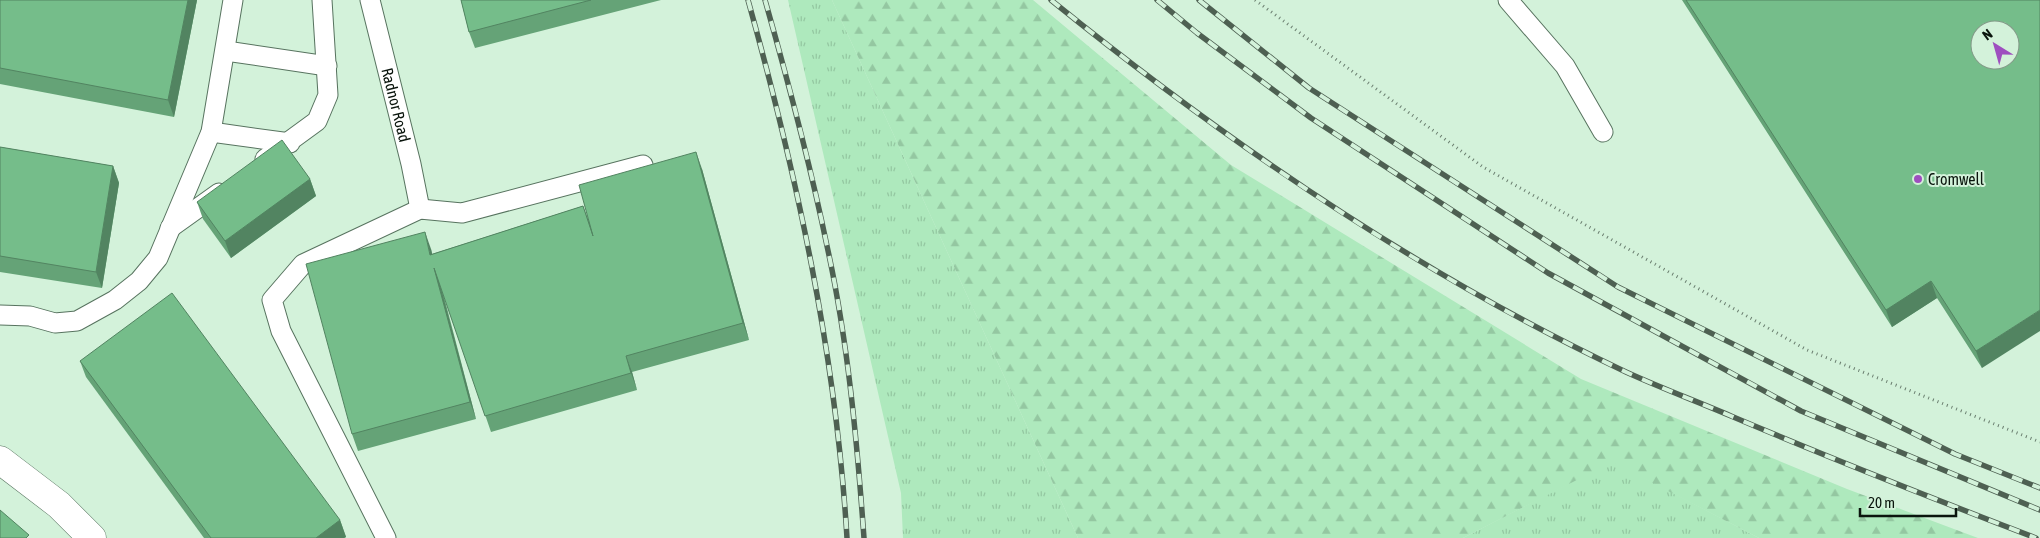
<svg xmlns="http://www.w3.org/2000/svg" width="2040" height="538" font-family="'Asap Condensed',sans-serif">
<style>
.grass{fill:url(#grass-tufts)}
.forest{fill:url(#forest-firs)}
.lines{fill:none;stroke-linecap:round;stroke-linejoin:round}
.service-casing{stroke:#57735f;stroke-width:21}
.minor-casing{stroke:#57735f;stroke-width:29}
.path{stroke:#6a7e6f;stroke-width:3;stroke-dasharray:1 4;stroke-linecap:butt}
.service{stroke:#fff;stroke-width:19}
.minor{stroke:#fff;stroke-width:28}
.rail-casing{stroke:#4e6052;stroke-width:5.5}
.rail{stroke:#d3f2da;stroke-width:4;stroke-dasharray:11;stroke-linecap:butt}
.wall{fill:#65a377}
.shaded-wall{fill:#528461}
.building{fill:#75bd8a;stroke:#528461;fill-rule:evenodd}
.poi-dot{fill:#9e4fbf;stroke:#d3f2da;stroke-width:2}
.labels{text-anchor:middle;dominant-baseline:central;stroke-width:4;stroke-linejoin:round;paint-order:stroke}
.street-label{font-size:16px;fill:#0a150d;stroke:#d3f2da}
.poi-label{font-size:16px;fill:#0a150d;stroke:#d3f2da;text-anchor:start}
</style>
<defs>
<pattern id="grass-tufts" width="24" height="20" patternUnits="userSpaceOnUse" patternTransform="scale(1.25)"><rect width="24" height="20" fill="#aee9bd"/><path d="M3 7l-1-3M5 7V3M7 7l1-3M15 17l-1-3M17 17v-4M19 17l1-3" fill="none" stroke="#94c7a1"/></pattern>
<pattern id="forest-firs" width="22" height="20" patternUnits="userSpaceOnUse" patternTransform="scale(1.25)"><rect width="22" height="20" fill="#aee9bd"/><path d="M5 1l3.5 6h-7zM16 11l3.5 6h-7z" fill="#94c7a1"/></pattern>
</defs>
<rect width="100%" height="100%" fill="#d3f2da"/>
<g class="grass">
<path d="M788 0H832L1078 538H903L901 493Z"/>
<path d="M1612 461 1759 538H1463Z"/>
</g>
<path class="forest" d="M832 0H1033L1231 165 1581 379 1847 489 1978 538H1759L1612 462 1463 538H1078Z"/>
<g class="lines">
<defs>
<g id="service">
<path id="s1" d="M370 0 411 164 420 209"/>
<path d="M1508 0 1565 66 1603 132"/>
<path d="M226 51 327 66"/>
<path d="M211 132 290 143"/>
<path d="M265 159 317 121 328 95 322 0"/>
<path d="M170 228 219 193"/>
<path d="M0 315 30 316 55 323 77 321 115 300 139 281 158 258 211 132 233 0"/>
<path d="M386 538 281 331 272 300 303 264 420 209 462 213 643 165"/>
</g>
<path id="minor" d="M0 460 59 505 92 538"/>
</defs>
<use href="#service" class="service-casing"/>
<use href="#minor" class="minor-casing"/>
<path class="path" d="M1255 0 1483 167 1807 350 2040 442"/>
<use href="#service" class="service"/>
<use href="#minor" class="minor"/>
<defs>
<g id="rail">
<path d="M748 0C797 176 836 355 847 538"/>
<path d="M765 0C788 81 810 163 827 246 848 341 857 441 864 538"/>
<path d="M1051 0C1229 144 1419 274 1626 372 1661 388 1696 401 1731 416 1832 459 1934 499 2036 538"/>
<path d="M1157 0 1197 33 1311 118 1548 273 1801 411 2040 510"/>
<path d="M1199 0 1309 88 1618 287 1955 454 2040 488"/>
</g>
</defs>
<use href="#rail" class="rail-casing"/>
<use href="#rail" class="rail"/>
</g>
<g class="wall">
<path d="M0 0H197L174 117 0 84Z"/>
<path d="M461 0H661L475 48 469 32Z"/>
<path d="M1682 0H2040L1982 368 1937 298 1892 327Z"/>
<path d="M0 147 113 166 119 183 102 288 0 272Z"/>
<path d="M702 169 749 340 632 372 637 390 491 432 442 289 476 419 358 451 352 434 431 249 432 254 583 206 589 221Z"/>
<path d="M310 179 316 196 231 258 203 219 197 202Z"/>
<path d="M80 361 340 520 346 537 344 538H204L86 377Z"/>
</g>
<g class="shaded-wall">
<path d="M188 0H197L174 117 168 100Z"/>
<path d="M696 152 702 169 749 340 743 323Z"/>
<path d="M113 166 119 183 102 288 96 272Z"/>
<path d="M310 179 316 196 231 258 225 241Z"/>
<path d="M425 232 431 249 436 271 430 255Z"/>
<path d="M434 268 440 285 476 419 470 402Z"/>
<path d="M1931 281 1937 298 1892 327 1886 310Z"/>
<path d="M2040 310V331L1982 368 1976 351Z"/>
<path d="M626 356 632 372 637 390 631 373Z"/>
<path d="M340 520 346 537 344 538H316Z"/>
</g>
<g class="building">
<path d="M0 0H188L168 100 0 68Z"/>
<path d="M461 0H591L469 32Z"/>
<path d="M1686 0H2040V310L1976 351 1931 281 1886 310ZM1980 30H2010V60H1980Z"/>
<path d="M282 140 310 179 225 241 197 202Z"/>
<path d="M0 147 113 166 96 272 0 256Z"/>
<path d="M696 152 743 323 626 356 631 373 485 416 434 268 470 402 352 434 306 264 425 232 430 255 583 206 593 236 579 185Z"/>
<path d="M172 293 340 520 316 538H211L80 361Z"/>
<path d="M0 510 29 535 26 538H0Z"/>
</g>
<circle class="poi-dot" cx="1918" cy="179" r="5"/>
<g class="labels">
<g class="street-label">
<text stroke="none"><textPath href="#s1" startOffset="108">Radnor Road</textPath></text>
</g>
<g class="poi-label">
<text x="1928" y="179">Cromwell</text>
</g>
</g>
<g transform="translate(1995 45) rotate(323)"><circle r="24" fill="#d3f2da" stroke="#839a88"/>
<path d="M0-4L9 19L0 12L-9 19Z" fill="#9e4fbf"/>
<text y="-8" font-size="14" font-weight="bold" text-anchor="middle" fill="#0a150d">N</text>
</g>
<path d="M1860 508v8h96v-8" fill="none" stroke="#0a150d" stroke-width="2.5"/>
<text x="1868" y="508" font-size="15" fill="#0a150d" stroke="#d3f2da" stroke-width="4" paint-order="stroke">20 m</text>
</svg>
